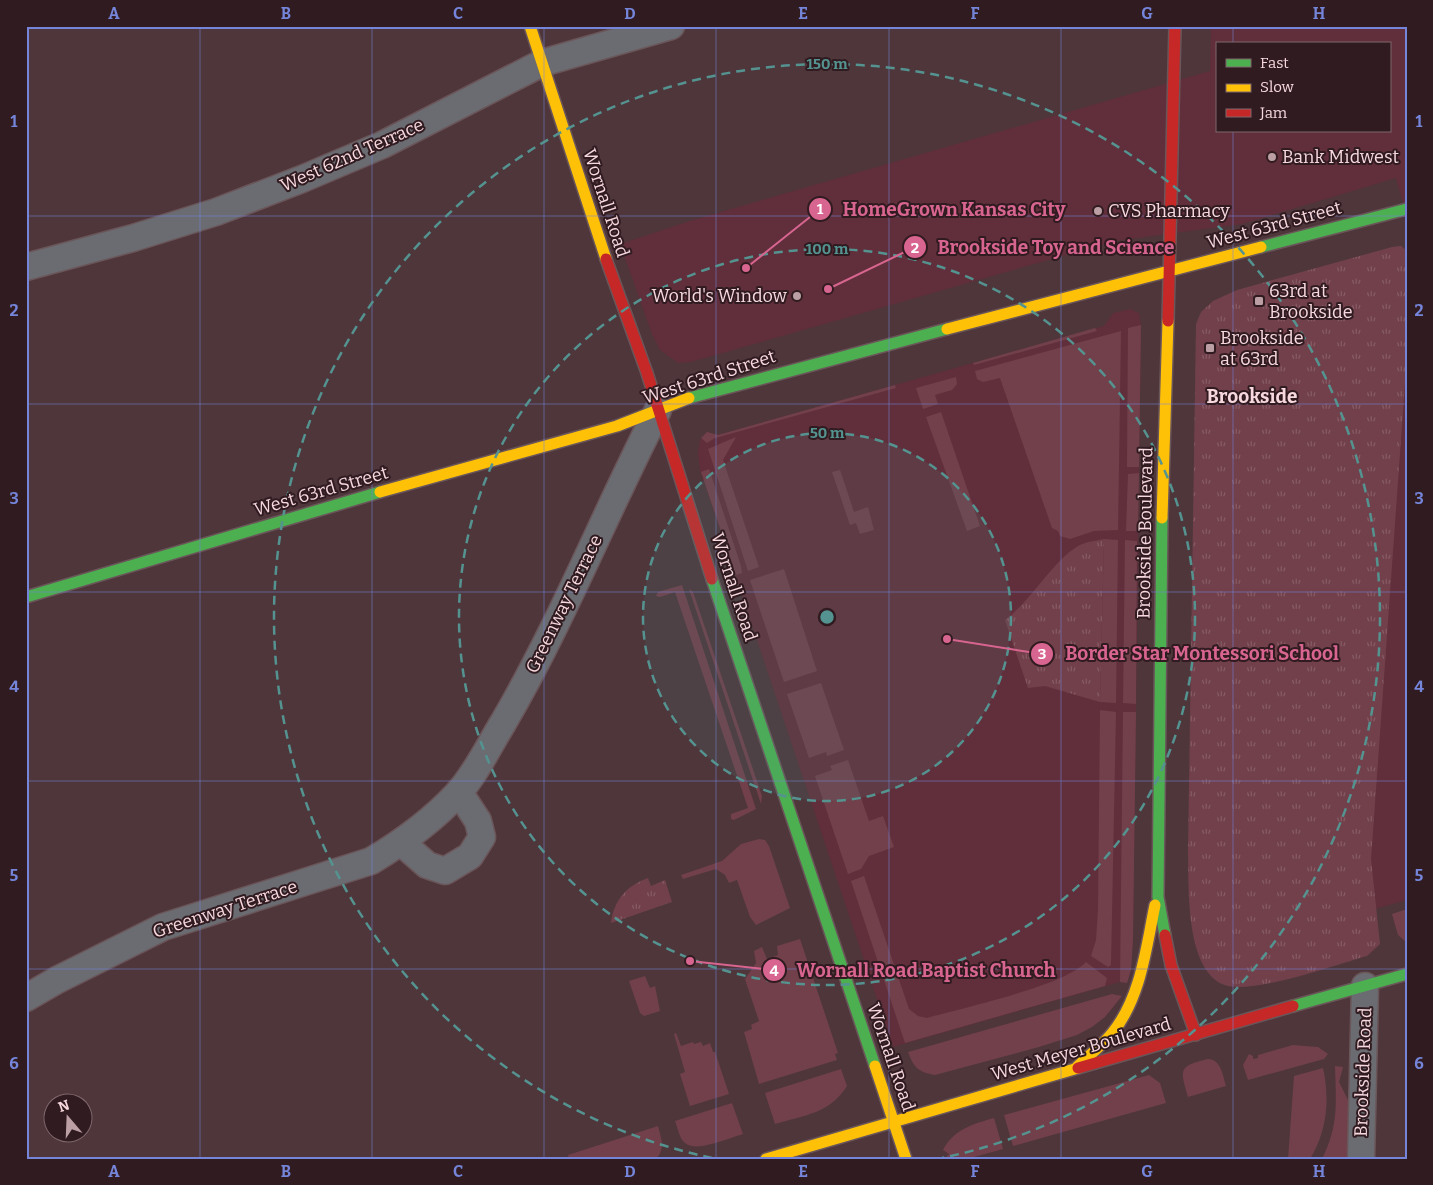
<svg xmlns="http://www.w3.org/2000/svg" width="1433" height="1185" font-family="Bitter,serif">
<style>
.built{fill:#602f3b;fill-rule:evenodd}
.grass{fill:#71404b}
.park{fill:url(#park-tufts)}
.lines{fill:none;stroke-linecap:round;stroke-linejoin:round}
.street-casing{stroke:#6a5559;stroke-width:29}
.fast-casing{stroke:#6a5559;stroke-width:14}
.slow-casing{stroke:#6a5559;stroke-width:14}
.jam-casing{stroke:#6a5559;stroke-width:14}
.street{stroke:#6a6c71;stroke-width:26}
.fast{stroke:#4caf50;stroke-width:11}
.slow{stroke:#ffc107;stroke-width:11}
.jam{stroke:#c62828;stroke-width:11}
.grid{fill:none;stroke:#7485da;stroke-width:1;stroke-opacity:0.55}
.ring{fill:none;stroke:#549390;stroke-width:2.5;stroke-dasharray:9 6}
.poi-dot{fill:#bb9fa5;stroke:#301b20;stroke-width:2}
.labels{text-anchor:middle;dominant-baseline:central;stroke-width:4;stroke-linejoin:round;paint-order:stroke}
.street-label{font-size:18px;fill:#f6d8de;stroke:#301b20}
.poi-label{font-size:18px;fill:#f6d8de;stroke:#301b20;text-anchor:start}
.neighbourhood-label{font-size:19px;font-weight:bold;fill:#f6d8de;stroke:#301b20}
.centre{fill:#549390;stroke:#301b20;stroke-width:2.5}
.ring-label{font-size:15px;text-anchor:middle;font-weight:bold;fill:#549390;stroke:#301b20;stroke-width:4;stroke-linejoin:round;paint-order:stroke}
.leader{fill:none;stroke:#d7658f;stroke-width:2}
.callout-dot{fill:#d7658f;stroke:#301b20;stroke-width:2}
.mark-label{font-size:15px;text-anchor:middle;font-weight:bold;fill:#fff}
.callout-label{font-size:19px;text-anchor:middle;font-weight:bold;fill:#d7658f;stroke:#301b20;stroke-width:4;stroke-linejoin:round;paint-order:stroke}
.neatline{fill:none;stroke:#7485da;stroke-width:2}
.grid-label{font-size:16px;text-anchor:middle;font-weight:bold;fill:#7485da}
</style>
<defs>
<pattern id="park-tufts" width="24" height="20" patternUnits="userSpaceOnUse" patternTransform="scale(1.25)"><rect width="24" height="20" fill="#71404b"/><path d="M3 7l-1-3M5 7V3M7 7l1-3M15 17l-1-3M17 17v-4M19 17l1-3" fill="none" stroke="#865b64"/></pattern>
</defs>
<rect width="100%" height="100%" fill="#4e363b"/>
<g class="built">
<path d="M1211 26H1407V217L1396 178 1242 224 1115 241 691 362 678 363 660 350 652 334 620 244 693 220 1210 71ZM1217 44H1389V131H1217Z"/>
<path d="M1407 307V900L1364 912Z"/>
<path d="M1130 309 1139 313 1141 325 1133 940 1127 983 1120 982 893 1047 700 470 698 453 700 440 707 432 718 435 1104 326 1113 313Z"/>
</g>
<g class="grass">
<path d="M1141 325 1139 467H1127L1128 328Z"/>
<path d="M1095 328 1097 331 974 365 973 363Z"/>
<path d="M1121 331 1118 530 1094 531 1070 539 1060 536 1058 531 1052 528 1000 378 983 382 977 379 975 371Z"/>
<path d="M956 377 957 384 952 390 935 395 938 404 923 409 916 388Z"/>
<path d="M895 385 896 388 715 438 707 443 701 438 707 432 718 435Z"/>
<path d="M941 412 980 526 967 531 926 417Z"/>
<path d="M736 437 723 460 759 567 748 571 708 449Z"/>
<path d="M709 469 741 566 742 573 736 575 701 472Z"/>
<path d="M840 470 854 512 868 507 874 530 860 534 856 523 850 525 832 472Z"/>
<path d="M1139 473 1138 531H1126L1128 474Z"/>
<path d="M1104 539 1118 540 1116 703 1100 702Z"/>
<path d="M1125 540 1137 541 1136 704 1123 703Z"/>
<path d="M784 569 817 671 784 682 750 580Z"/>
<path d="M682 585 756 809 734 820 731 819V814L748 808 675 592 660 597 656 596 658 592Z"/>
<path d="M689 589 693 592 762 796 761 804Z"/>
<path d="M821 683 844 750 827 756 826 752 809 758 787 694Z"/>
<path d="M1100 710 1116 712 1111 965 1108 967 1091 956 1096 940 1098 910Z"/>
<path d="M1123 712H1136L1133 940 1131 970 1127 983 1120 982Z"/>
<path d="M848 760 869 821 883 816 894 847 869 856 861 869 848 874 815 776 832 770 830 766Z"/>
<path d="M759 839 765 840 769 846 790 908 756 925 750 917 737 880 729 883 725 875 716 869 683 879 681 875 722 861 741 844Z"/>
<path d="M864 876 909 1009 918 1016 927 1018C962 1008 1064 986 1086 962L1107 978 1105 986 905 1043 851 881Z"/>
<path d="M1407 909V942H1406L1398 935 1392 914Z"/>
<path d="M800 939 838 1053 835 1054 837 1060 759 1084 744 1032 752 1029 751 1025 759 1021 745 979 756 963 754 951 762 947 767 959 778 955 777 946Z"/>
<path d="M645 976 650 988 655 986 660 1011 644 1016 640 1013 629 981Z"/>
<path d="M1112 994 1122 996 1105 1017 1092 1027 1077 1035 1039 1047 935 1075C918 1072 914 1068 908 1052Z"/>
<path d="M676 1033 681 1046 693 1042 694 1044 701 1042 703 1046 710 1043 713 1052H715L729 1094 690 1106 680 1074 685 1072 674 1034Z"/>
<path d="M1293 1045 1318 1047 1328 1054 1324 1059 1248 1080 1243 1065 1249 1054 1253 1056V1059L1258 1058V1055Z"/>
<path d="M1208 1059C1221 1059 1223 1076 1226 1086L1188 1097C1180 1069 1178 1066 1208 1059Z"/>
<path d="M1335 1066 1343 1067 1339 1082 1350 1104 1352 1159H1322C1339 1125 1336 1103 1335 1066Z"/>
<path d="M1323 1068C1330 1100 1327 1131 1310 1159H1288L1294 1076Z"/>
<path d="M841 1069 847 1086C829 1114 805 1115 775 1124L765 1093Z"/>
<path d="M1149 1075 1160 1083 1166 1103 1013 1146 1004 1115Z"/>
<path d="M732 1103 743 1134C729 1138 696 1153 685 1143 679 1138 678 1128 675 1121Z"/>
<path d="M994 1118 1003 1149 967 1159H945L949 1154 943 1150C954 1129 973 1124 994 1118Z"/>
<path d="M658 1126C661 1138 666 1149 656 1159H569L568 1155Z"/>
</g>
<g class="park">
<path d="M1401 246 1407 251V355L1371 859 1380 944 1367 956C1338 964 1247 997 1222 984 1185 966 1189 887 1188 852L1196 324 1201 312 1213 301 1237 290 1392 247Z"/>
<path d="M1104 539 1100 702 1045 686 1028 688 1005 620C1032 600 1051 563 1078 546 1085 542 1095 541 1104 539Z"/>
<path d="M648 878 651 886 665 880 672 902 611 923C614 900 626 886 648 878Z"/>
</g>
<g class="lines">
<defs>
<g id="street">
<path d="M26 267 133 238 216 212 302 179 382 145 542 63 671 26"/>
<path d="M402 843 427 865 445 871 470 856 482 837 478 821 459 792"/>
<path d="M26 998 57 980 163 927 371 861C403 842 433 820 458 793 475 775 490 744 503 723 562 622 605 513 658 410"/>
<path d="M1361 1159 1365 986"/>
</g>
<g id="fast">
<path d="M1261 247 1407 209"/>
<path d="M689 398 947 329"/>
<path d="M1162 518 1158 897 1165 935"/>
<path d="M712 579 875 1066"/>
<path d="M26 597 380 492"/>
<path d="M1293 1006 1407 974"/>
</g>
<g id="slow">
<path d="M530 26 606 259"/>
<path d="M947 329 1261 247"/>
<path d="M380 492 617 426 689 398"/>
<path d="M1162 518 1168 321"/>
<path d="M875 1066 906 1159"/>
<path d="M1077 1067C1089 1055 1103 1045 1113 1032 1141 997 1146 948 1155 905"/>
<path d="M766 1159 1078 1068"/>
</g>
<g id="jam">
<path d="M606 259 647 373 712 579"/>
<path d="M1168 321 1175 26"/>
<path d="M1165 935 1171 965 1196 1035"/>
<path d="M1078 1068 1293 1006"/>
</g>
</defs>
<use href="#street" class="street-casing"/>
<use href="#fast" class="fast-casing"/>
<use href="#slow" class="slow-casing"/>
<use href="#jam" class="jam-casing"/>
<use href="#street" class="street"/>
<use href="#fast" class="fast"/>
<use href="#slow" class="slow"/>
<use href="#jam" class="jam"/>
</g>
<path class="grid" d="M200 26V1159M372 26V1159M544 26V1159M716 26V1159M889 26V1159M1061 26V1159M1233 26V44M1233 131V1159M26 216H1407M26 404H1407M26 592H1407M26 781H1407M26 969H1407"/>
<circle cx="827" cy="617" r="184" fill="#549390" fill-opacity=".12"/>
<g class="ring">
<circle cx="827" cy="617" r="184"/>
<circle cx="827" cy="617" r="368"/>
<path d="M712 1158A553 553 0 1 1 942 1158"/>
</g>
<g class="poi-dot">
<circle cx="1272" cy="157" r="5"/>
<circle cx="1098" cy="211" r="5"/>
<circle cx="797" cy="296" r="5"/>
<rect x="1254" y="296" width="10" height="10" rx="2.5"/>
<rect x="1205" y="343" width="10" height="10" rx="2.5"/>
</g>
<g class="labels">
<g class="street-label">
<text transform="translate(352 155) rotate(-24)">West 62nd Terrace</text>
<text transform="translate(606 203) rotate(72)">Wornall Road</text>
<text transform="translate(1274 225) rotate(-15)">West 63rd Street</text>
<text transform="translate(709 377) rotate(-18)">West 63rd Street</text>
<text transform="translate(321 491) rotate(-16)">West 63rd Street</text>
<text transform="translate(1145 533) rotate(-89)">Brookside Boulevard</text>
<text transform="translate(734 587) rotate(72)">Wornall Road</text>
<text transform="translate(564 604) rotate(-64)">Greenway Terrace</text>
<text transform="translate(225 909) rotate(-18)">Greenway Terrace</text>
<text transform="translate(1081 1049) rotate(-16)">West Meyer Boulevard</text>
<text transform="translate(891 1057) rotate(71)">Wornall Road</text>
<text transform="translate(1363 1072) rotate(-88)">Brookside Road</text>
</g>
<g class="poi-label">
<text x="1282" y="157">Bank Midwest</text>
<text x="1108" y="211">CVS Pharmacy</text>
<text x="1269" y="291">63rd at<tspan x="1269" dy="21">Brookside</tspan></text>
<text x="787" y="296" text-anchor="end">World's Window</text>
<text x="1220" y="338">Brookside<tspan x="1220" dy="21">at 63rd</tspan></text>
</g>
<g class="neighbourhood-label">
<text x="1252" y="396">Brookside</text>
</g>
</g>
<circle cx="827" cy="617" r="8" class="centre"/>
<g class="ring-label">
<text x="827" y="69">150 m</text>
<text x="827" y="254">100 m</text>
<text x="827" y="438">50 m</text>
</g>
<path class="leader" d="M746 268L820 209M828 289L915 247M947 639L1042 654M690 961L774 970"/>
<g class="callout-dot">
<circle cx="746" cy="268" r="5"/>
<circle cx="828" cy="289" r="5"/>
<circle cx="947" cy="639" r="5"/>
<circle cx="690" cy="961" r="5"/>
<circle cx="820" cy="209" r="12"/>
<circle cx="915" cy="247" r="12"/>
<circle cx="1042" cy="654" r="12"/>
<circle cx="774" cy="970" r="12"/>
</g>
<g class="mark-label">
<text x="820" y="214">1</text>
<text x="915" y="253">2</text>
<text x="1042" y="659">3</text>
<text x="774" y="976">4</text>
</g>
<g class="callout-label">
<text x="954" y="216">HomeGrown Kansas City</text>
<text x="1056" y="254">Brookside Toy and Science</text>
<text x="1202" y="660">Border Star Montessori School</text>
<text x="926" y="977">Wornall Road Baptist Church</text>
</g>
<rect width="1433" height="1185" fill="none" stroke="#301b20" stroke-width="55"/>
<rect x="1216" y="42" width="175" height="90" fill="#301b20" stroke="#7f676c"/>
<rect x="1226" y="59" width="25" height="8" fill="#4caf50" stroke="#7f676c"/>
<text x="1260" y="68" font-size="15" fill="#f6d8de">Fast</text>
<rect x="1226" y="84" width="25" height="8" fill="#ffc107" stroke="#7f676c"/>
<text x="1260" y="92" font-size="15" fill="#f6d8de">Slow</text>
<rect x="1226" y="109" width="25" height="8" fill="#c62828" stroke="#7f676c"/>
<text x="1260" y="118" font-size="15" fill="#f6d8de">Jam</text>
<g transform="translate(68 1118) rotate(341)"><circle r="24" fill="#301b20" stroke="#7f676c"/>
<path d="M0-4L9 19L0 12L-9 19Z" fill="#bb9fa5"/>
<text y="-8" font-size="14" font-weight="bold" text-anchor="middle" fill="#f6d8de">N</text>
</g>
<rect x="28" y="28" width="1378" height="1130" class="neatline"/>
<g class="grid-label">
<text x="114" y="19">A</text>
<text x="286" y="19">B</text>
<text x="458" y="19">C</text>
<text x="630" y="19">D</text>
<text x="803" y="19">E</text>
<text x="975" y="19">F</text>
<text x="1147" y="19">G</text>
<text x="1319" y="19">H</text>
<text x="14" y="127">1</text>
<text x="1419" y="127">1</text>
<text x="14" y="316">2</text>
<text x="1419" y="316">2</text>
<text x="14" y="504">3</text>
<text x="1419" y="504">3</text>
<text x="14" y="692">4</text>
<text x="1419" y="692">4</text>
<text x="14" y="881">5</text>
<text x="1419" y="881">5</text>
<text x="14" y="1069">6</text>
<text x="1419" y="1069">6</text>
<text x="114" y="1177">A</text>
<text x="286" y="1177">B</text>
<text x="458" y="1177">C</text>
<text x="630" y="1177">D</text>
<text x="803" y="1177">E</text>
<text x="975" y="1177">F</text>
<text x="1147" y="1177">G</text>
<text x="1319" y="1177">H</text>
</g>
</svg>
